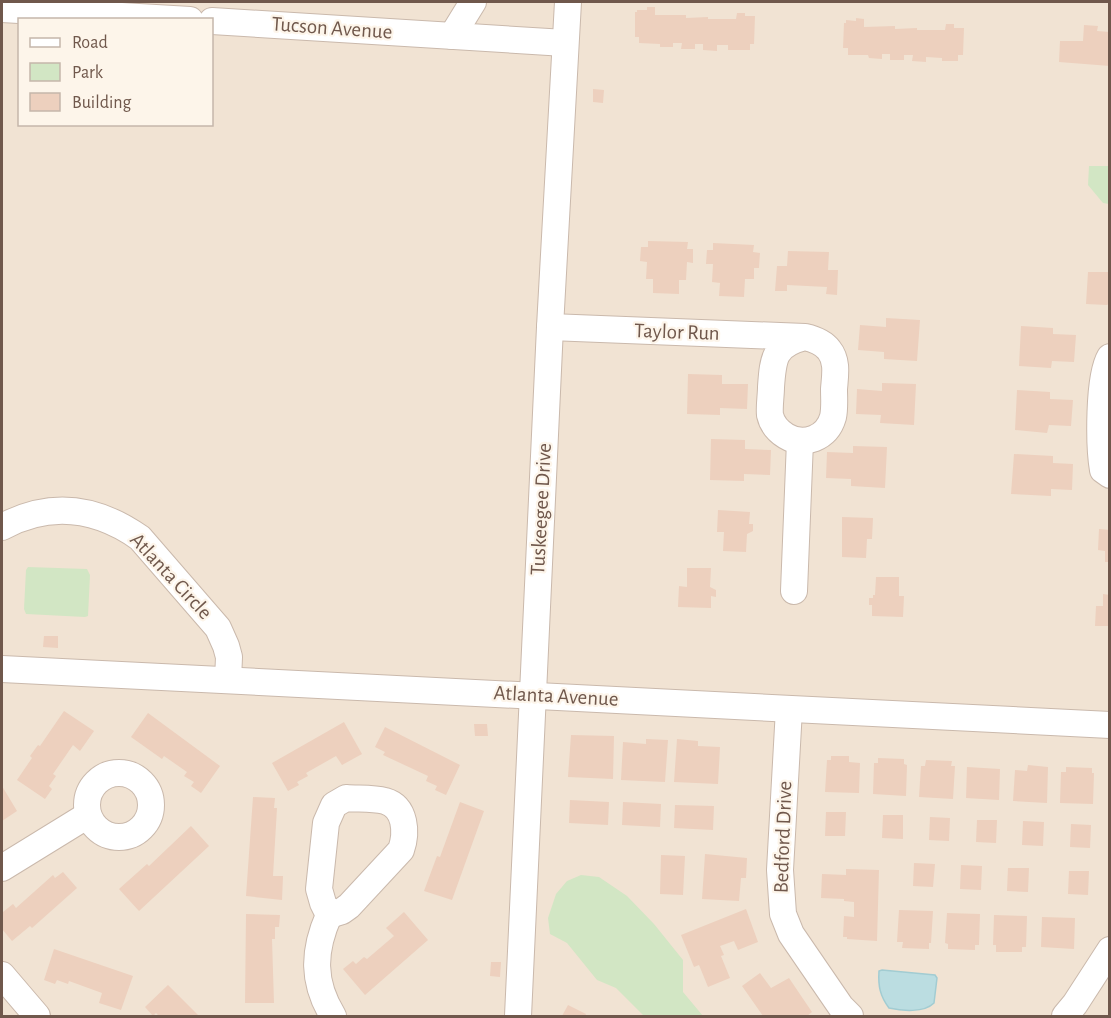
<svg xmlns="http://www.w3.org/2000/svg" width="1111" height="1018" font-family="'Alegreya Sans',sans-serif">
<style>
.residential{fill:#f1e3d3;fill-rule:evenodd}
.green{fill:#d2e6c4}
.water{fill:#bbdde1;stroke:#a2ccd2;stroke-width:1.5}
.building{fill:#edd0be}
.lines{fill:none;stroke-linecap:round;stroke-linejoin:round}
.minor-casing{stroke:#cab9ac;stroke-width:28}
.minor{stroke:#fff;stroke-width:26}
.labels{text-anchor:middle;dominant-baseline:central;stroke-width:4.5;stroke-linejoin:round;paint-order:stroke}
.street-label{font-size:21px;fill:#70584c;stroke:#fdf5ea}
</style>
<rect width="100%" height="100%" fill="#faf1e4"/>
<path class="residential" d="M2 2H1109V1016H2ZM20 20H212V124H20Z"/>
<g class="green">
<path d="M1089 166H1109V204L1103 203 1088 185Z"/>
<path d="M28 567 87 569 90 575 88 616 85 617 26 614 24 609 26 570Z"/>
<path d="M581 875 599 877 627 896 654 924 683 960V992L703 1016H644L616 988 597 980 567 943 550 934 548 918 556 894 567 881Z"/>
</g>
<path class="water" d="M882 970 935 975 937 978 934 1003C924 1013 902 1011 889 1008 880 996 878 986 879 971Z"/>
<g class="building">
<path d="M647 7H655V15H686V18L708 17V19H736L737 13H745V16H755L754 44H750V50H728V45H717V51L703 50V44H695V49H681L682 43H673V47H660V44L639 43V37H635V12H637V10H647Z"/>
<path d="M856 18 864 19V27L895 26V29L917 28V30H945L946 24H954V28H964L963 55H958V61H942V58L926 57V62L912 61 913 55H904V60H890V54H882V59L869 58 868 55H848V48H843L844 23H846V20L856 21Z"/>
<path d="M1084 25 1098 26 1097 31 1110 32V66L1059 62 1060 41H1083Z"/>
<path d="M593 89 604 90 603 103 593 102Z"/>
<path d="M648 241 688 242 687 249H693V263L687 262 686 280H679V294L653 293V279H646L647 262 640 261 641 247H648Z"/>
<path d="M713 243 754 245 753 252 760 253 759 268H754V279H745L744 297 719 296 720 283 712 282 713 264H706L707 250H713Z"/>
<path d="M788 251 829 252 828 270H838L837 295 826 294 827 287 787 285V291H775L777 266H787Z"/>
<path d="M1088 272H1108L1110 303 1107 305 1086 304Z"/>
<path d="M886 318 920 320 917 361 884 359V352L858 350 860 325 886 327Z"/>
<path d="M1021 326 1053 328V334L1076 335 1074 362 1052 361 1051 368 1019 366Z"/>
<path d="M688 374 722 375V384H748L747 409 720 408V415L687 414Z"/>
<path d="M882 383 916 384 914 425 880 423 881 415 856 414 857 389 882 391Z"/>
<path d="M1017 390 1050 392V399L1073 400 1071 426 1049 425 1047 433 1015 430Z"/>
<path d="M711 439 745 440V449L771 450 770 475 744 474V481L710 480Z"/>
<path d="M853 446 887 447 885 488 851 486V479L826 478 827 452 853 453Z"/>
<path d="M1014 454 1053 456V463L1073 464 1072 490 1051 489V496L1011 494Z"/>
<path d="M718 510 750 512 749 524H753V531L747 534 746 552 723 551 724 532H717Z"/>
<path d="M842 517 873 518 872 539H867L866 558 842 557Z"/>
<path d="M1099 529 1110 530V562H1105V551L1098 550Z"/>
<path d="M687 568H711L710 587 716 590V597L711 596V608L678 607 679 586 687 587Z"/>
<path d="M876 577H899V596H904L903 617 872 616V605H869V598H873V595H875Z"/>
<path d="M1103 594 1110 595V626H1095L1096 606H1103Z"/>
<path d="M44 636H58V648L43 647Z"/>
<path d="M64 711 94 731 80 751 73 745 53 774 56 776 49 786 52 789 45 799 17 780 32 758 30 756 38 745 40 746Z"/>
<path d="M148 713 220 766 201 793 191 786 194 782 184 776 187 772 164 756 162 759 131 737Z"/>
<path d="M344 722 362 754 342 765 336 756 306 773 308 776 297 782 299 785 288 791 272 763Z"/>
<path d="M474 724H487L488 736H475Z"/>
<path d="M385 727 460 765 446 795 435 790 437 786 426 781 428 776 383 755 385 752 375 747Z"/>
<path d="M571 735 614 736 613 779 568 777Z"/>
<path d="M646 739 668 740 665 782 621 780 623 742 646 744Z"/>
<path d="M677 739 698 741V746L720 747 718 784 674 782Z"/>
<path d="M831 756H849V762L860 763 859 793 825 792 827 760H831Z"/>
<path d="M878 758 904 759V764L907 765 906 796 873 794 874 763H878Z"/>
<path d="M926 760 952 761 951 766H955L953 799 919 797 921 766H925Z"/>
<path d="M1028 765 1048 767 1047 803 1013 801 1015 770 1027 771Z"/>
<path d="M967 767 1000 769 999 800 966 798Z"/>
<path d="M1066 767 1092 768V773H1094L1093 804 1060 803 1061 772H1066Z"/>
<path d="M2 786 17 811 2 821Z"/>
<path d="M253 797 275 798 274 808H277L273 876H283L282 900 246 896Z"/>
<path d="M570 800 609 802 608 825 569 823Z"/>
<path d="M460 802 484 811 452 900 424 891 437 856 440 857Z"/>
<path d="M623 802 661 804 660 827 622 825Z"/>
<path d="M675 805 714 806 713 830 674 828Z"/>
<path d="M826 812H846L845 836H825Z"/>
<path d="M883 815H903V839L882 838Z"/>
<path d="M930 817 950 818 949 841 929 840Z"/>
<path d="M977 820H997L996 843 976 842Z"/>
<path d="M1023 821 1044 822 1043 846 1022 845Z"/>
<path d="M1071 824 1091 825 1090 848 1070 847Z"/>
<path d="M191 826 209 846 139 911 119 889 147 864 149 866Z"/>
<path d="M705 854 747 858 746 878H741L739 901 702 899Z"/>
<path d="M661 855 685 856 683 895 660 894Z"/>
<path d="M914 863 935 864 933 887 913 886Z"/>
<path d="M961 865 982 866 981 890 960 889Z"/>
<path d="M1008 868H1029L1028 892 1007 891Z"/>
<path d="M846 869 879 870 877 941 847 939V937H843L844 916 854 917V902L844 901V899L821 898 822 874 846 875Z"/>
<path d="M1069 871H1089L1088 895 1068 894Z"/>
<path d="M63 872 77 888 32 928 30 926 12 941 2 929V910L3 912 13 904 16 908 53 875 55 878Z"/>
<path d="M746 909 758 942 738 950 734 941 720 946 724 955 721 956 730 978 708 987 699 965 694 967 681 935Z"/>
<path d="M899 910 933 911 931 943H929V949L902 948 903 942H897Z"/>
<path d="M404 912 428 940 365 995 343 969 353 961 356 964 364 957 367 959 394 936 386 928Z"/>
<path d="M947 913 980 914 979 945H975V950L948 949V944L945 943Z"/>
<path d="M246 914 280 915 279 927H275V939H272L274 1003H245Z"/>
<path d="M994 915 1027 916 1026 947H1022V952H996V945H993Z"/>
<path d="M1042 917 1075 918 1074 949 1041 947Z"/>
<path d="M54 949 133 976 121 1010 99 1003 102 993 69 981 68 984 57 980 55 984 44 980Z"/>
<path d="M491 962H501L500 977 490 976Z"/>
<path d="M760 973 771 988 789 978 812 1012 807 1016H763L742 986Z"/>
<path d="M168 985 199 1016H159L156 1013 153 1016 145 1007Z"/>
<path d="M568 1005 586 1014 585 1016H562Z"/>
</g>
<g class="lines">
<defs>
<g id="minor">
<path d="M2 9 190 20"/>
<path d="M212 21 565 43"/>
<path d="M452 36 473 2"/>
<path d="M550 327 805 337C814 339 823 342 829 350 838 361 835 376 834 389 834 398 835 408 833 417 827 438 804 447 786 436 778 431 772 424 770 415 769 406 771 396 771 387 773 358 774 345 805 337"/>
<path d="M1110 357C1098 377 1099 447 1103 470L1110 475"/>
<path d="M2 527C50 501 96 507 140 538L218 628 226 646 229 657 228 680"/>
<path d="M794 591 800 441"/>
<path d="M2 669 1110 725"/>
<path d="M789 709 780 870 783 914 791 934 841 1007 850 1016"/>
<circle cx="119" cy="805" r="32"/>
<path d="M346 798C358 799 373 798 385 801 406 807 407 833 401 850L349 906 342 911 329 915 323 903 319 889 326 823 334 805Z"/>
<path d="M2 868 88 815"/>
<path d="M329 915C313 951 312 982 333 1016"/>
<path d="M2 975 37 1016"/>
<path d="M518 1016 550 327 568 2"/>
<path d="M1065 1016 1075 1004 1110 950"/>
</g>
</defs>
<use href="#minor" class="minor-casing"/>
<use href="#minor" class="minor"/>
</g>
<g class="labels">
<g class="street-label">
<text transform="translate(332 28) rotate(4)">Tucson Avenue</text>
<text transform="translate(677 332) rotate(2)">Taylor Run</text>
<text transform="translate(541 509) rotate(-87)">Tuskeegee Drive</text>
<text transform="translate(171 576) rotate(47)">Atlanta Circle</text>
<text transform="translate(556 696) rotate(3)">Atlanta Avenue</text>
<text transform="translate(783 837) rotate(-88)">Bedford Drive</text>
</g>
</g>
<rect width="1111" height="1018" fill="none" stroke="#70584c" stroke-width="6"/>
<rect x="18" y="18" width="195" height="108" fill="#fdf5ea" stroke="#c5b6ab" stroke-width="1.5"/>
<rect x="30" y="38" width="30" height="9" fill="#ffffff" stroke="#c5b6ab" stroke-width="1.5"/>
<text x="72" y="48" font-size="18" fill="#70584c">Road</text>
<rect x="30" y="63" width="30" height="18" fill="#d2e6c4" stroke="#c5b6ab" stroke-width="1.5"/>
<text x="72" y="78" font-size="18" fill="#70584c">Park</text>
<rect x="30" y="93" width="30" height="18" fill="#edd0be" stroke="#c5b6ab" stroke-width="1.5"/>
<text x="72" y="108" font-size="18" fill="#70584c">Building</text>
</svg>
